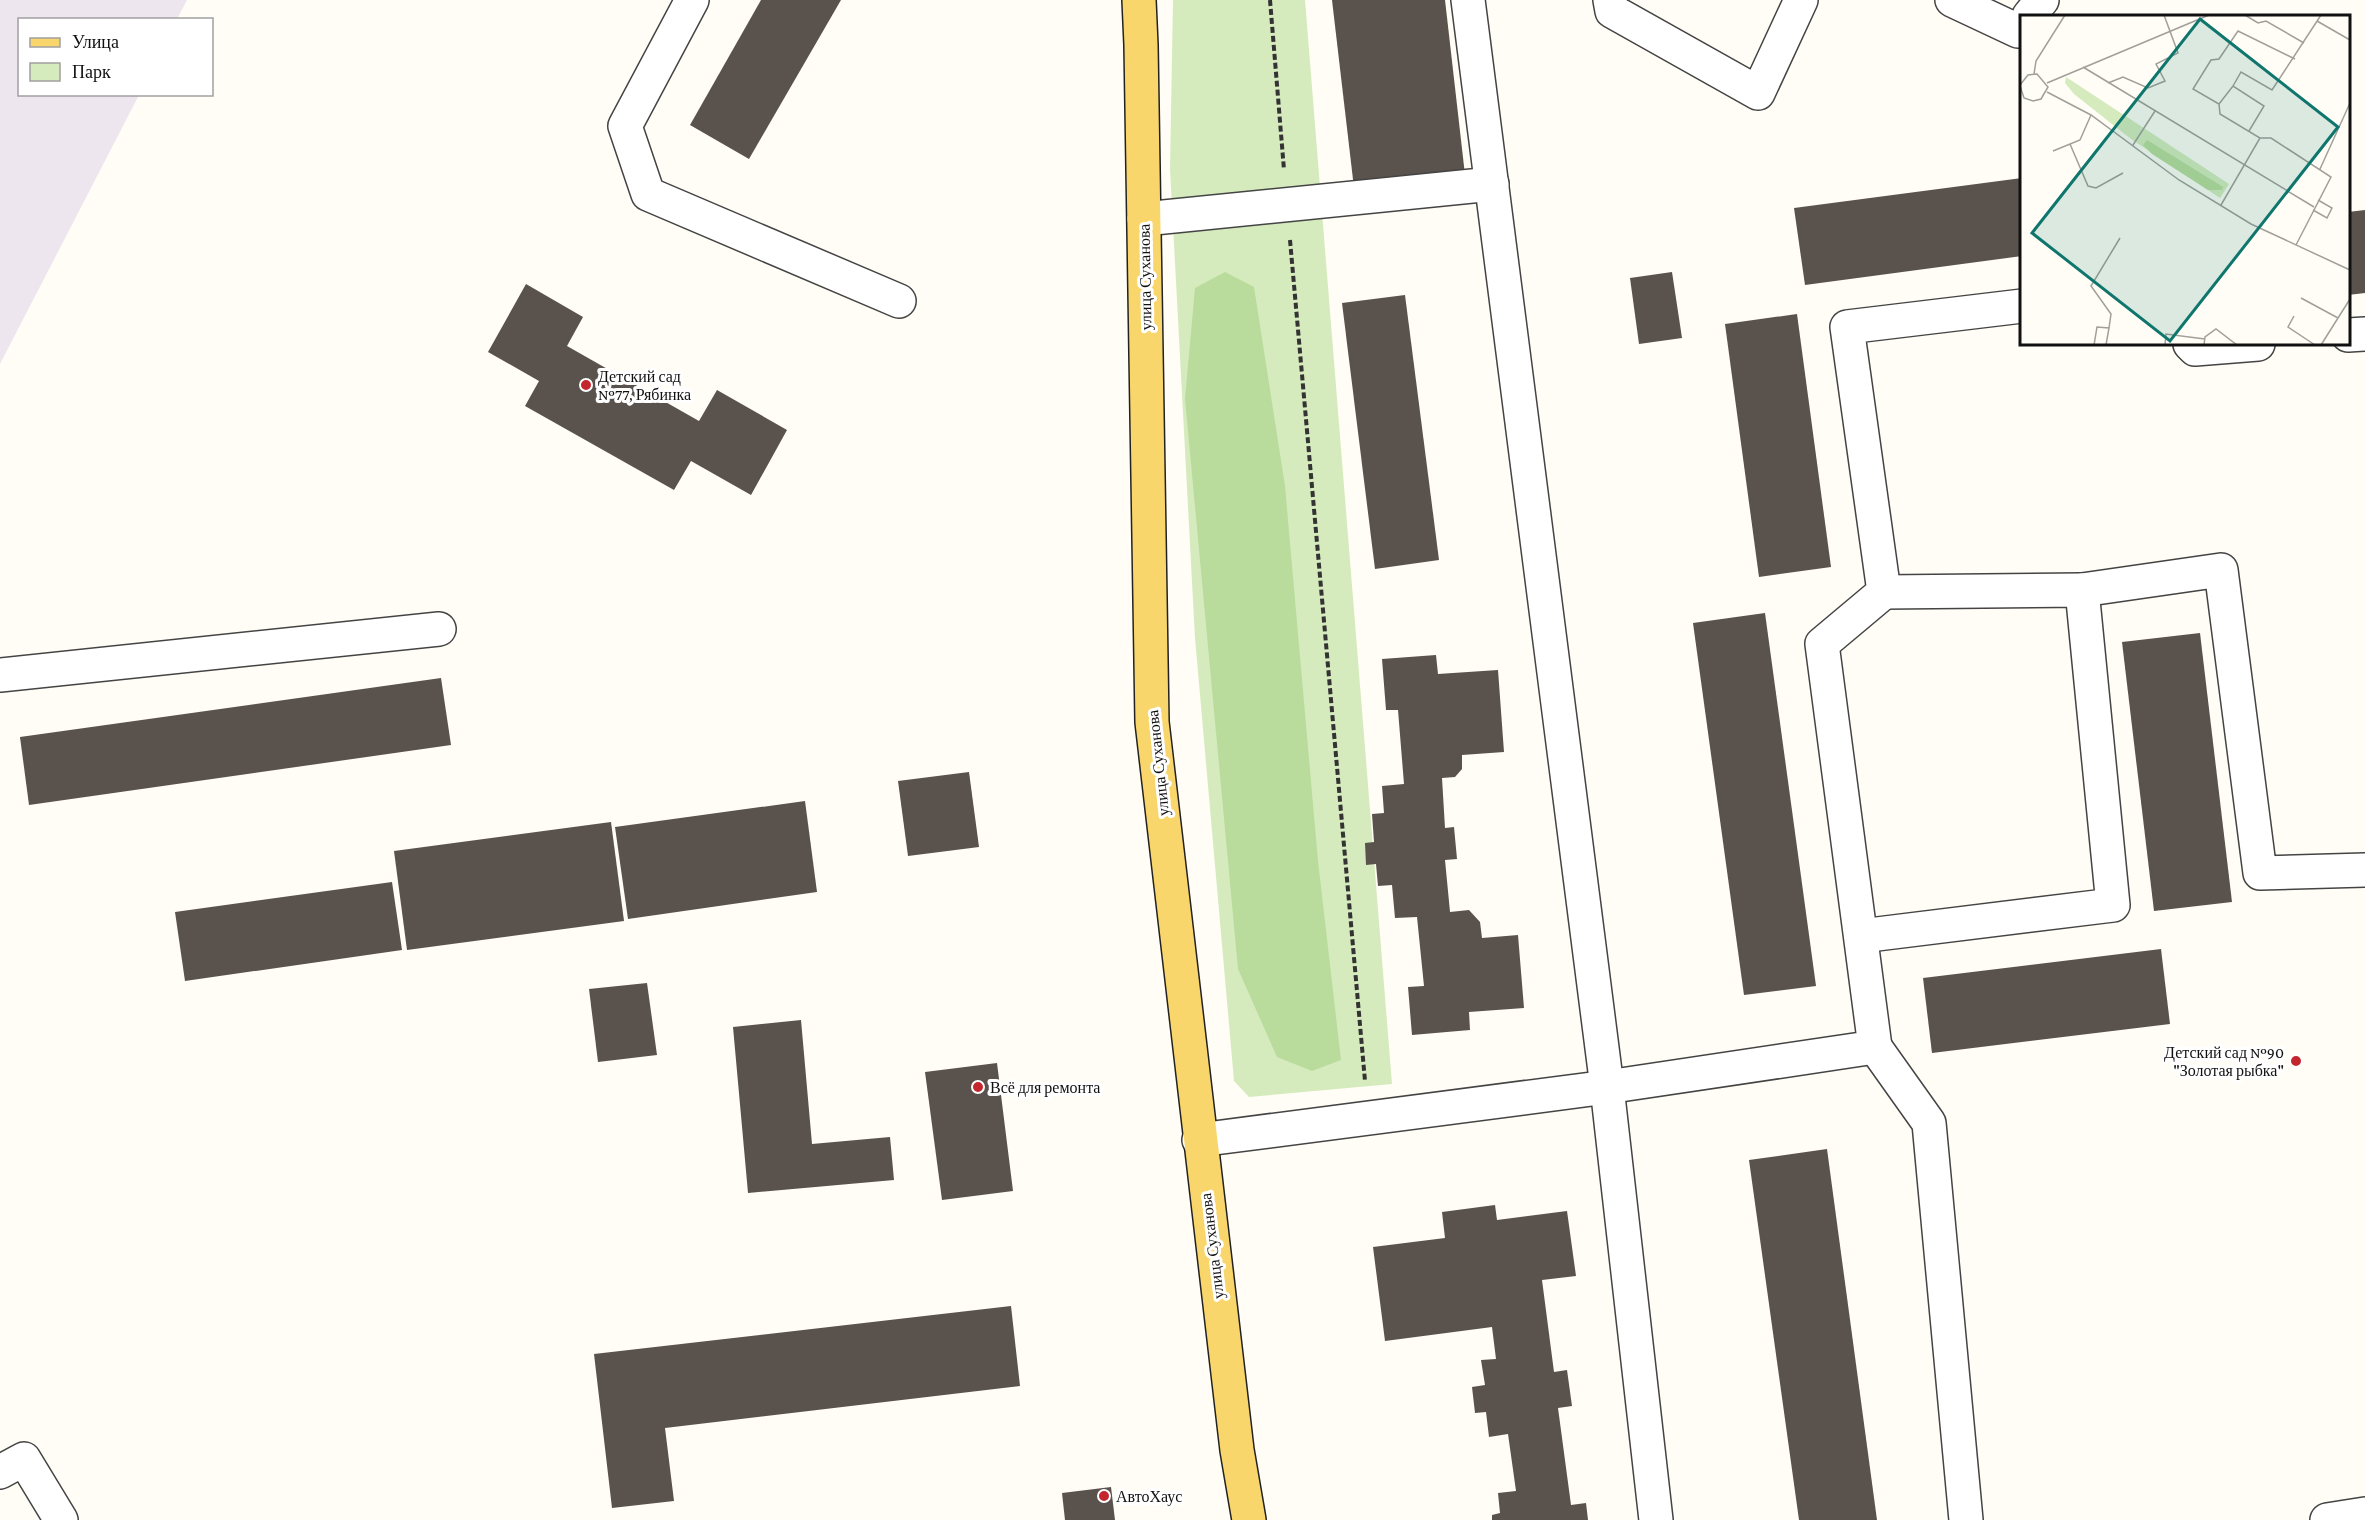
<svg xmlns="http://www.w3.org/2000/svg" width="2365" height="1520" font-family="'Crimson Pro',serif">
<style>
.industrial{fill:#eee6ef}
.green{fill:#d5ebbd}
.forest{fill:#b9dc9c}
.building{fill:#5a524d}
.lines{fill:none;stroke-linecap:round;stroke-linejoin:round}
.minor-casing{stroke:#444;stroke-width:36}
.major-casing{stroke:#222;stroke-width:36}
.path{stroke:#333;stroke-width:4;stroke-dasharray:6 3;stroke-linecap:butt}
.minor{stroke:#fff;stroke-width:33}
.major{stroke:#f9d66b;stroke-width:33}
.poi-dot{fill:#c4262e;stroke:#fff;stroke-width:2}
.labels{text-anchor:middle;dominant-baseline:central;stroke-width:6;stroke-linejoin:round;paint-order:stroke}
.street-label{font-size:16px;fill:#111;stroke:#fff}
.poi-label{font-size:16px;fill:#111;stroke:#fff;text-anchor:start}
.inset-road{fill:none;stroke:#a09f9a;stroke-width:1.5}
.view{fill:#0f766e;fill-opacity:0.15;stroke:#0f766e;stroke-width:3}
.inset-edge{fill:none;stroke:#111;stroke-width:3}
</style>
<rect width="100%" height="100%" fill="#fffdf5"/>
<path class="industrial" d="M0 0H187L177 19 20 20V94L139 95 0 364Z"/>
<path class="green" d="M1173 0H1305L1392 1084 1249 1097 1234 1081 1195 638 1170 169Z"/>
<path class="forest" d="M1225 272 1254 287 1285 486 1318 861 1341 1060 1312 1071 1277 1057 1238 969 1185 399 1195 288Z"/>
<g class="building">
<path d="M761 0H841L749 159 690 125Z"/>
<path d="M1332 0H1445L1465 175 1354 188Z"/>
<path d="M2022 178V256L1805 285 1794 208Z"/>
<path d="M2365 210V293L2348 295V212Z"/>
<path d="M1672 272 1682 338 1639 344 1630 278Z"/>
<path d="M526 284 583 317 567 346 699 421 717 390 787 430 751 495 691 461 674 490 525 406 539 381 488 352Z"/>
<path d="M1405 295 1439 560 1375 569 1342 303Z"/>
<path d="M1797 314 1831 567 1759 577 1725 324Z"/>
<path d="M1765 613 1816 986 1744 995 1693 623Z"/>
<path d="M2200 633 2232 902 2154 911 2122 642Z"/>
<path d="M1436 655 1438 674 1498 670 1504 752 1462 755V769L1455 777 1442 778 1445 828 1454 827 1457 859 1445 860 1450 912 1469 910 1480 922 1482 938 1518 935 1524 1008 1469 1012 1470 1030 1412 1035 1408 987 1424 986 1417 917 1395 918 1392 885 1378 886 1376 864 1366 865 1365 843 1374 842 1372 814 1384 813 1382 786 1404 784 1398 710H1386L1382 659Z"/>
<path d="M441 678 451 745 29 805 20 737Z"/>
<path d="M969 772 979 847 908 856 898 781Z"/>
<path d="M805 801 817 892 628 919 615 827Z"/>
<path d="M611 822 624 921 407 950 394 851Z"/>
<path d="M392 882 402 950 185 981 175 912Z"/>
<path d="M2161 949 2170 1024 1932 1053 1923 978Z"/>
<path d="M647 983 657 1055 598 1062 589 989Z"/>
<path d="M801 1020 812 1144 890 1137 894 1180 748 1193 733 1027Z"/>
<path d="M997 1063 1013 1191 942 1200 925 1072Z"/>
<path d="M1827 1149 1877 1520H1799L1749 1160Z"/>
<path d="M1495 1205 1497 1220 1567 1211 1576 1276 1542 1280 1554 1372 1567 1370 1572 1406 1558 1408 1571 1505 1586 1503 1588 1520H1492V1515L1500 1513 1498 1493 1516 1491 1508 1434 1489 1437 1486 1412 1475 1413 1472 1387 1485 1385 1481 1360 1496 1359 1492 1327 1385 1341 1373 1247 1445 1238 1442 1212Z"/>
<path d="M1011 1306 1020 1386 665 1428 674 1501 612 1508 594 1354Z"/>
<path d="M1111 1487 1115 1520H1065L1062 1493Z"/>
</g>
<g class="lines">
<defs>
<g id="minor">
<path d="M692 0 625 126 648 194 899 301"/>
<path d="M1468 0 1607 1087 1656 1520"/>
<path d="M1610 0 1612 11 1758 93 1801 0"/>
<path d="M1952 0 2018 31 2022 27"/>
<path d="M2029 16 2042 0"/>
<path d="M1144 219 1492 184"/>
<path d="M2348 335 2365 334"/>
<path d="M2190 344 2195 349 2258 344"/>
<path d="M2082 590 2221 570 2260 873 2365 870"/>
<path d="M0 675 439 629"/>
<path d="M1861 936 2113 905 2082 590 1884 592"/>
<path d="M1875 1047 1929 1123 1966 1520"/>
<path d="M1199 1140 1607 1087 1875 1047 1822 644 1884 592 1847 327 2022 306"/>
<path d="M0 1472 24 1459 61 1520"/>
<path d="M2327 1520 2365 1514"/>
</g>
<path id="major" d="M1139 0 1141 45 1152 722 1237 1450 1249 1520"/>
</defs>
<use href="#minor" class="minor-casing"/>
<use href="#major" class="major-casing"/>
<g class="path">
<path d="M1270 0 1284 170"/>
<path d="M1290 240 1365 1081"/>
</g>
<use href="#minor" class="minor"/>
<use href="#major" class="major"/>
</g>
<g class="poi-dot">
<circle cx="586" cy="385" r="6"/>
<circle cx="2296" cy="1061" r="6"/>
<circle cx="978" cy="1087" r="6"/>
<circle cx="1104" cy="1496" r="6"/>
</g>
<g class="labels">
<g class="street-label">
<text transform="translate(1145 277) rotate(-91)">улица Суханова</text>
<text transform="translate(1158 763) rotate(-96)">улица Суханова</text>
<text transform="translate(1212 1246) rotate(-97)">улица Суханова</text>
</g>
<g class="poi-label">
<text x="598" y="376">Детский сад<tspan x="598" dy="18">№77, Рябинка</tspan></text>
<text x="2284" y="1052" text-anchor="end">Детский сад №90<tspan x="2284" dy="18">"Золотая рыбка"</tspan></text>
<text x="990" y="1087">Всё для ремонта</text>
<text x="1116" y="1496">АвтоХаус</text>
</g>
</g>
<g transform="translate(2020 15)">
<rect width="330" height="330" fill="#fffdf5"/>
<path d="M46 62 209 169 200 183 111 124 54 79 45 68Z" fill="#d5ebbd"/>
<path d="M127 125 203 172 202 175H188L132 139 123 130Z" fill="#b9dc9c"/>
<path class="inset-road" d="M225 0 238 8 246 6 284 28M297 6 330 25M63 52 294 192M14 59 16 46 45 0M27 68 189 0M88 68 103 62 128 73 145 66 136 49 158 38 144 0M0 70 8 60 17 59 28 72 21 84 13 86 4 83 0 71M213 71 221 57 252 75 301 0M27 77 71 100 159 165 231 209 330 255M199 89 213 71 244 91 229 116M240 123H251L311 162 276 230M50 129 68 171 76 173 103 158M113 130 135 96M33 136 60 125 71 100M300 154 330 88M201 190 240 123 200 99 199 89 173 74 191 45 199 44 218 16 275 44M293 195 307 203 312 193 298 185M281 283 318 303M274 301 268 312 295 330M89 313 91 299 71 271 100 223M74 330 77 312 89 313 86 330M145 330 146 319 185 324M184 330 185 322 196 314 217 330M301 330 330 284"/>
<path class="view" d="M180 4 318 112 150 326 12 218Z"/>
<rect width="330" height="330" class="inset-edge"/>
</g>
<rect x="18" y="18" width="195" height="78" fill="#ffffff" stroke="#a0a0a0" stroke-width="1.5"/>
<rect x="30" y="38" width="30" height="9" fill="#f9d66b" stroke="#a0a0a0" stroke-width="1.5"/>
<text x="72" y="48" font-size="18" fill="#111111">Улица</text>
<rect x="30" y="63" width="30" height="18" fill="#d5ebbd" stroke="#a0a0a0" stroke-width="1.5"/>
<text x="72" y="78" font-size="18" fill="#111111">Парк</text>
</svg>
